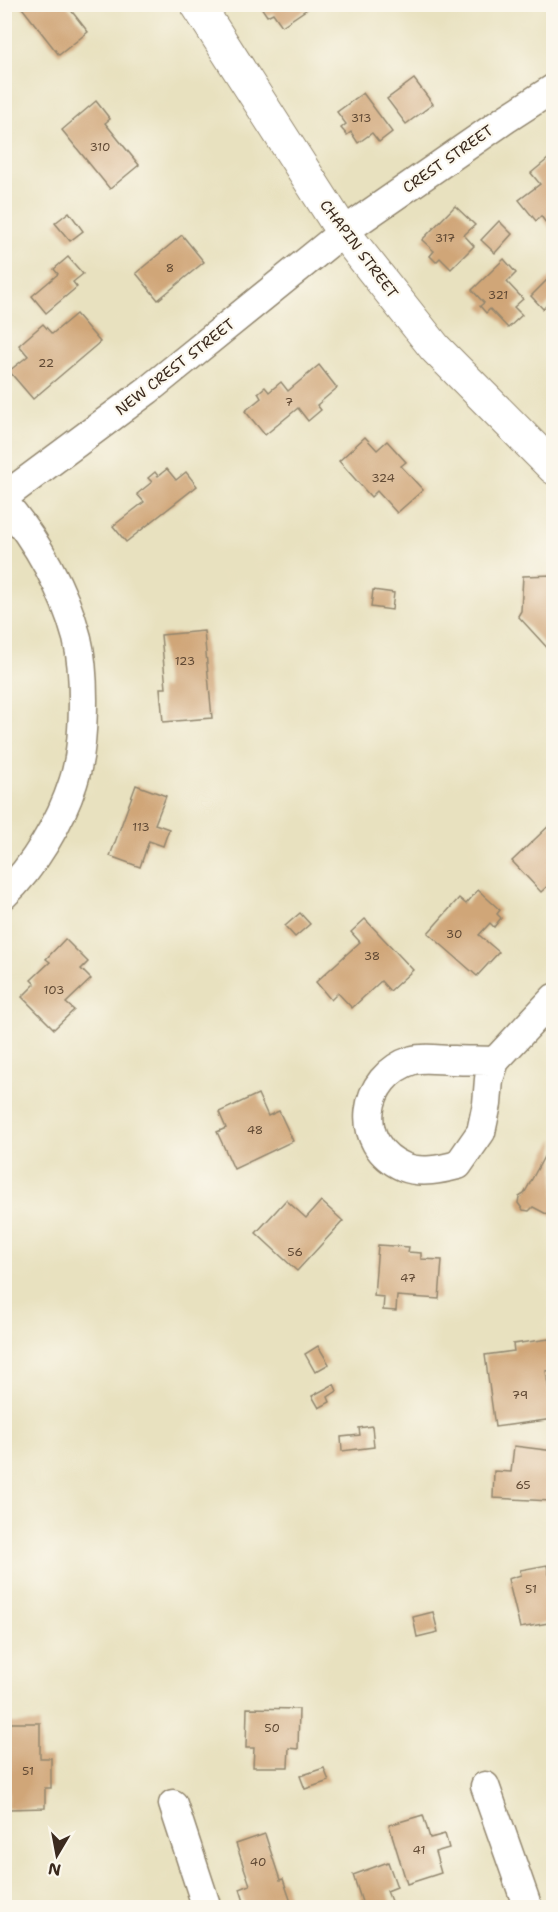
<svg xmlns="http://www.w3.org/2000/svg" width="558" height="1912" font-family="'Shantell Sans',sans-serif">
<style>
.building{fill:#d0a678}
.lines{fill:none;stroke-linecap:round;stroke-linejoin:round}
.minor-casing{stroke:#92866e;stroke-width:31}
.secondary-casing{stroke:#92866e;stroke-width:35}
.minor{stroke:#fff;stroke-width:28}
.secondary{stroke:#fff;stroke-width:33}
.labels{text-anchor:middle;dominant-baseline:central;stroke-width:4.5;stroke-linejoin:round;paint-order:stroke}
.number-label{font-size:12px;fill:#604934}
.street-label{font-size:15px;fill:#3b2a1e;stroke:#fbf7ec}
</style>
<rect width="100%" height="100%" fill="#fbf7ec"/>
<filter id="ink" filterUnits="userSpaceOnUse"><feTurbulence type="fractalNoise" baseFrequency=".0167" numOctaves="2"/><feDisplacementMap in="SourceGraphic" scale="12" xChannelSelector="R" yChannelSelector="G"/><feConvolveMatrix kernelMatrix="1 2 1 2 8 2 1 2 1" color-interpolation-filters="sRGB"/></filter>
<filter id="wash" filterUnits="userSpaceOnUse"><feTurbulence type="fractalNoise" baseFrequency=".008" numOctaves="4" result="noise"/><feDisplacementMap in="SourceGraphic" scale="24" xChannelSelector="R" yChannelSelector="G"/><feGaussianBlur stdDeviation="1.35" result="paint"/><feColorMatrix in="noise" values="0 0 0 0 0 0 0 0 0 0 0 0 0 0 0 0 0 1.4 0 .05"/><feComposite in="paint" operator="in"/></filter>
<g filter="url(#wash)">
<rect width="100%" height="100%" fill="#e8e1bf"/>
<g id="blocks">
<g class="building">
<path d="M19 4H66L88 32 59 55Z"/>
<path d="M266 4H308L310 7 282 26 273 13 267 16 261 7Z"/>
<path d="M414 79 433 104 406 124 387 99Z"/>
<path d="M363 93 392 132 379 142 372 133 358 143 351 132 347 135 341 128 346 124 337 112Z"/>
<path d="M96 101 110 119 105 123 139 165 110 189 62 130Z"/>
<path d="M554 154V228L551 230 541 216 536 221 519 200 540 184 531 173Z"/>
<path d="M455 206 475 225 464 235 474 246 451 269 440 258 436 262 430 256 434 251 422 240Z"/>
<path d="M69 212 83 231 70 241 55 223Z"/>
<path d="M499 221 512 234 495 253 481 240Z"/>
<path d="M182 235 204 262 158 300 136 273Z"/>
<path d="M68 257 83 274 73 282 77 287 46 313 32 296 58 274 54 269Z"/>
<path d="M504 259 516 273 507 282 523 299 514 307 522 315 508 328 490 309 486 313 480 306 484 303 472 290Z"/>
<path d="M552 275 554 298 543 309 531 296Z"/>
<path d="M76 314 100 342 33 399 9 371 28 356 19 345 43 324 52 334Z"/>
<path d="M319 365 337 388 317 405 321 410 308 421 298 408 265 435 245 411 261 398 258 393 265 387 269 392 281 382 288 391Z"/>
<path d="M365 437 377 450 387 441 406 462 401 466 423 490 397 513 377 491 371 497 339 461Z"/>
<path d="M167 469 176 480 186 472 197 486 126 542 113 526 144 502 137 494 152 482 148 478 155 472 158 476Z"/>
<path d="M554 575V661L549 656 552 653 518 616 521 611 523 576Z"/>
<path d="M373 590 394 593 392 610 371 607Z"/>
<path d="M204 631 212 718 163 722 160 688H166L161 635Z"/>
<path d="M136 785 166 796 155 824 169 829 163 846 149 841 140 867 110 856Z"/>
<path d="M554 821V880L541 892 512 861Z"/>
<path d="M478 890 500 910 497 914 501 918 494 927 490 923 479 935 499 952 477 976 428 933 459 898 466 904Z"/>
<path d="M300 913 310 924 295 937 285 926Z"/>
<path d="M365 919 413 970 390 991 381 981 352 1008 338 993 331 1000 316 982 360 942 351 932Z"/>
<path d="M65 939 88 962 81 969 91 979 66 1003 74 1010 54 1029 22 997 35 984 31 980 50 962 46 959Z"/>
<path d="M258 1094 268 1116 279 1111 293 1141 234 1169 217 1132 226 1128 219 1112Z"/>
<path d="M554 1138V1218L533 1207 529 1211 523 1210 518 1203 519 1197 524 1194Z"/>
<path d="M286 1200 306 1218 321 1201 343 1221 297 1271 256 1233Z"/>
<path d="M378 1245 409 1247 408 1252 421 1253V1259L442 1260 439 1299 397 1296 396 1311 383 1310 384 1297 374 1296Z"/>
<path d="M549 1339 554 1370 546 1371 553 1419 495 1427 485 1355 514 1351 513 1344Z"/>
<path d="M318 1346 329 1364 315 1372 305 1354Z"/>
<path d="M334 1384 337 1391 328 1397 330 1402 319 1408 312 1396Z"/>
<path d="M372 1426 374 1447 342 1451 341 1437 360 1435 359 1428Z"/>
<path d="M514 1446 554 1451 551 1501 493 1498 494 1471 511 1472Z"/>
<path d="M547 1565 554 1599V1622L520 1628 508 1579 521 1575 520 1570Z"/>
<path d="M433 1612 438 1632 417 1637 413 1617Z"/>
<path d="M247 1708 299 1709 298 1749 289 1748 288 1767H253L254 1748H246Z"/>
<path d="M4 1723H40V1758H51V1788H45V1808L8 1809V1784H4Z"/>
<path d="M324 1768 329 1781 305 1789 300 1776Z"/>
<path d="M423 1815 430 1838 445 1834 449 1848 435 1852 441 1873 407 1884 389 1825Z"/>
<path d="M265 1834 280 1880 283 1879 293 1908H246L240 1889 250 1885 236 1844Z"/>
<path d="M388 1862 397 1887 387 1891 391 1901 373 1908H364L353 1875Z"/>
</g>
</g>
</g>
<g filter="url(#ink)">
<use href="#blocks" fill-opacity="0" stroke="#92866e" stroke-width="1.5"/>
<g class="lines">
<defs>
<g id="minor">
<path d="M4 497 148 390 343 232 506 119 554 88"/>
<path d="M4 502C37 541 64 589 77 638 86 675 85 747 73 783 61 821 33 868 4 895"/>
<path d="M495 1061C481 1060 467 1061 454 1060 441 1060 425 1057 413 1060 361 1076 352 1145 404 1167 421 1174 442 1169 458 1165L481 1132 487 1104 489 1079 495 1061 554 998"/>
<path d="M485 1786 528 1908"/>
<path d="M173 1804 207 1908"/>
</g>
<path id="secondary" d="M197 4 343 232 435 348 554 468"/>
</defs>
<use href="#minor" class="minor-casing"/>
<use href="#secondary" class="secondary-casing"/>
<use href="#minor" class="minor"/>
<use href="#secondary" class="secondary"/>
</g>
</g>
<g class="labels">
<g class="number-label">
<text x="361" y="118">313</text>
<text x="100" y="147">310</text>
<text x="445" y="238">317</text>
<text x="170" y="268">8</text>
<text x="498" y="295">321</text>
<text x="46" y="363">22</text>
<text x="289" y="402">7</text>
<text x="383" y="478">324</text>
<text x="185" y="661">123</text>
<text x="141" y="827">113</text>
<text x="454" y="934">30</text>
<text x="372" y="956">38</text>
<text x="54" y="990">103</text>
<text x="255" y="1130">48</text>
<text x="295" y="1252">56</text>
<text x="408" y="1278">47</text>
<text x="520" y="1395">79</text>
<text x="523" y="1485">65</text>
<text x="531" y="1589">51</text>
<text x="272" y="1728">50</text>
<text x="28" y="1771">51</text>
<text x="419" y="1850">41</text>
<text x="258" y="1862">40</text>
</g>
<g class="street-label">
<text transform="translate(448 159) rotate(-35)">CREST STREET</text>
<text transform="translate(359 249) rotate(53)">CHAPIN STREET</text>
<text transform="translate(175 367) rotate(-38)">NEW CREST STREET</text>
</g>
</g>
<rect width="558" height="1912" fill="none" stroke="#fbf7ec" stroke-width="24"/>
<g transform="translate(57 1855) rotate(190)" stroke="#fbf7ec" stroke-width="4.5" paint-order="stroke">
<path d="M0-4.5L10 22L0 15L-10 22Z" fill="#3b2a1e"/>
<text y="-9" font-size="16" font-weight="bold" text-anchor="middle" fill="#3b2a1e">N</text>
</g>
</svg>
